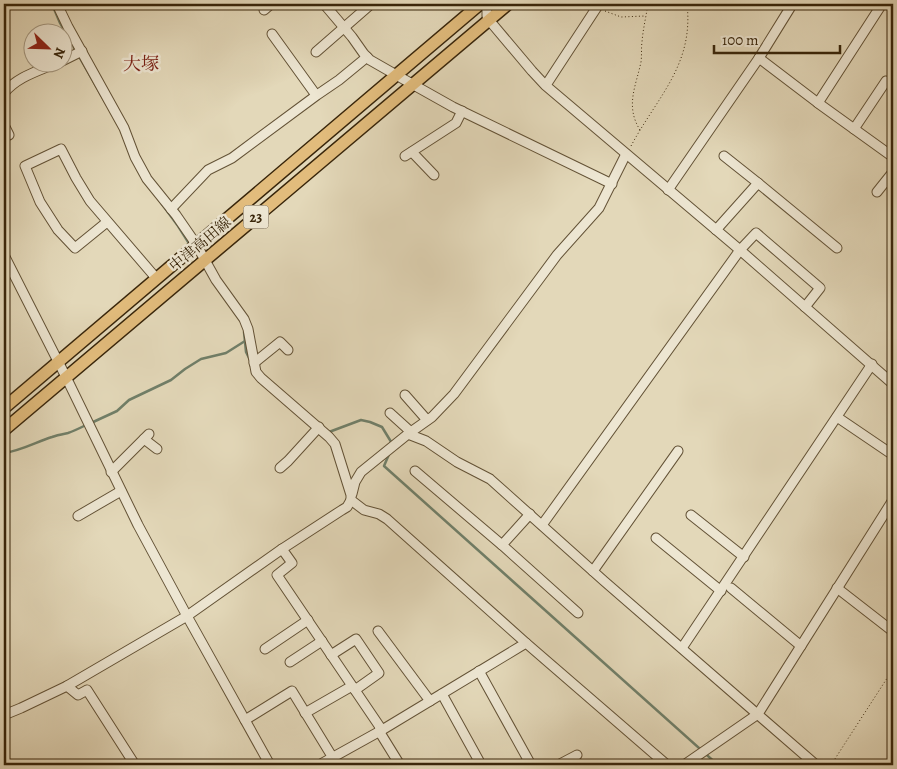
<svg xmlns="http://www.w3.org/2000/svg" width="897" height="769" font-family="Alegreya,'Noto Serif JP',serif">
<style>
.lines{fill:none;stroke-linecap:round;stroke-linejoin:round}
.stream{stroke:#707f69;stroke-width:2.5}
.minor-casing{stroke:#635236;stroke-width:11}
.major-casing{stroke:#38250a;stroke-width:14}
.path{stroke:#38250a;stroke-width:1;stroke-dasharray:1 2.5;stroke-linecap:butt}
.minor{stroke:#ede6d2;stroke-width:9}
.major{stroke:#e2bc7c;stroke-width:11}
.labels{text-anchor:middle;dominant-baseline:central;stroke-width:5;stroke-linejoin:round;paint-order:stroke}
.shield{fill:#ede6d2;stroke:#6e5f46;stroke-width:1}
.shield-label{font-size:14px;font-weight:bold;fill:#38250a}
.street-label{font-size:15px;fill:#38250a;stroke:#ede6d2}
.quarter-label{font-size:18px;fill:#7a1f14;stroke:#ede6d2}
</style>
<rect width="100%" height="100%" fill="#e3d8b9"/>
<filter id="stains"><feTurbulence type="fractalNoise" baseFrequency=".004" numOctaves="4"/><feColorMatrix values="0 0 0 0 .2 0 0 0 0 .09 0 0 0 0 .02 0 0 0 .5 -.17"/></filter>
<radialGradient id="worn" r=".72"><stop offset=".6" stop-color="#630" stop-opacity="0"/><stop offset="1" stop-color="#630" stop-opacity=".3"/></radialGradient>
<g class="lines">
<g class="stream">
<path d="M52 4 60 23 105 102"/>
<path d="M159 200 178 226 190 245"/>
<path d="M244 332 246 352 251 362"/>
<path d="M91 423 117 411 129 400 171 380 185 369 201 359 226 353 245 341"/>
<path d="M327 431 329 432 361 420 370 422 382 427 393 445"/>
<path d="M390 452 384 466 718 765"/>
<path d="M4 453C21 451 36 442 52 437 57 435 63 434 68 433 74 431 80 428 86 425"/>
</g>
<defs>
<g id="minor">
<path d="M57 4 68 27 124 128 135 157 147 179 176 215 196 244 216 280 244 319 248 329 256 372 261 378 329 437 335 444 351 495V500L364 510 379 514 387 519 526 643 667 765"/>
<path d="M324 4 352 37 364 54 370 60 412 84 453 107 612 184"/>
<path d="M487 4V16L489 20 532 71 545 85 740 250 893 384"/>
<path d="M264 10 271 4"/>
<path d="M272 34 316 95"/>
<path d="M316 52 371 4"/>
<path d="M759 58 818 103 893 157"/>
<path d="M62 61 82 51"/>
<path d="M546 85 597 7"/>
<path d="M4 93C18 76 39 71 59 62"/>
<path d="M818 103 882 4"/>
<path d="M4 125 9 135"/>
<path d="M854 129 886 81"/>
<path d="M412 152 434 175"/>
<path d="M405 156 456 123 462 111"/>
<path d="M724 156 758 183"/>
<path d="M668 190 759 58 790 8 791 4"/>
<path d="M877 192 893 172"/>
<path d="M171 209 208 170 232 158 317 95 339 80 367 57"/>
<path d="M107 222 75 248 58 230 40 202 25 166 61 149 76 178 90 201 156 278"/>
<path d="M716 230 758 183 837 248"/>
<path d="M4 255 66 377 138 525 187 616 270 765"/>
<path d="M254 363 280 342 288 350"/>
<path d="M405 395 427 420"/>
<path d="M390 413 411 432"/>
<path d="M837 417 893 455"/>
<path d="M408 434 426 441 457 462 490 479 604 581 816 765"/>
<path d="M144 439 157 449"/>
<path d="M280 468 288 461 319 427"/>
<path d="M415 471 502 545"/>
<path d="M111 472 149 434"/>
<path d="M352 494 355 482 361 472 408 434 432 417 454 394 557 255 599 208 626 154"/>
<path d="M530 514 502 545 578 613"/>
<path d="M691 515 744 557"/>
<path d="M78 516 121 491"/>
<path d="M542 525 740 250 756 233 820 288 805 307"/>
<path d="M656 538 721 591"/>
<path d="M282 549 292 563 277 575 382 730"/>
<path d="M593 571 678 451"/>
<path d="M731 588 801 646"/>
<path d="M837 588 891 630"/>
<path d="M378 631 430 701"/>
<path d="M682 648 872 364"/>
<path d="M265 649 308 620"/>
<path d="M331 655 356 639 379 673 355 690"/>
<path d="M290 662 322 641"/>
<path d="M479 671 531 765"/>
<path d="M67 686 78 695 87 690 135 765"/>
<path d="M442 694 479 761"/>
<path d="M305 713 352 686"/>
<path d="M4 715 21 708 67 686 187 616 282 549 342 510 347 507 351 500"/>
<path d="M245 720 292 691 333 758"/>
<path d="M379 731 400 765"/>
<path d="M319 765 382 730 526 643"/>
<path d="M558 765 577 755"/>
<path d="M684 765 758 714 893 500"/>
</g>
<g id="major">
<path d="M4 408 480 4"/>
<path d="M4 430 508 4"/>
</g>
</defs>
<use href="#minor" class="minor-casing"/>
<use href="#major" class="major-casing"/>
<g class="path">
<path d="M605 11 621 17 645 16"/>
<path d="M640 130C625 106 636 86 641 62 642 55 641 49 642 42 643 29 646 17 648 4"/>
<path d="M631 146C657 97 694 65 687 4"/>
<path d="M831 765 893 669"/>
</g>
<use href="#minor" class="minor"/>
<use href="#major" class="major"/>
</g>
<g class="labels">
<rect class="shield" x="243.5" y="205.5" width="25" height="23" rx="4"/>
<g class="shield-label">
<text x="256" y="217">23</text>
</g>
<g class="street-label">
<text transform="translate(200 244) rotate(-40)">中津高田線</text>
</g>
<g class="quarter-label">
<text x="141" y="64">大塚</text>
</g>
</g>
<rect width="897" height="769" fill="none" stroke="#e3d8b9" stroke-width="20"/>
<rect x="5" y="5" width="887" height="759" fill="none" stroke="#38250a" stroke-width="2.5"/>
<rect x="10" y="10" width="877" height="749" fill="none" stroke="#38250a"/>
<g transform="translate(48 48) rotate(113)"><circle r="24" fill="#ede6d2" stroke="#a59982"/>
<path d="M0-4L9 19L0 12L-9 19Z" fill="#8f2418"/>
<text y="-8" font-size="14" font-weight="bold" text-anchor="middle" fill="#38250a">N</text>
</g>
<path d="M714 45v8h126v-8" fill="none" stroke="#38250a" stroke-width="2.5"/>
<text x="722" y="45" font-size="15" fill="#38250a" stroke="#ede6d2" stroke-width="4" paint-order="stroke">100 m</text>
<rect width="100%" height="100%" filter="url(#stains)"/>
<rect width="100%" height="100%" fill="url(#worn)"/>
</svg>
